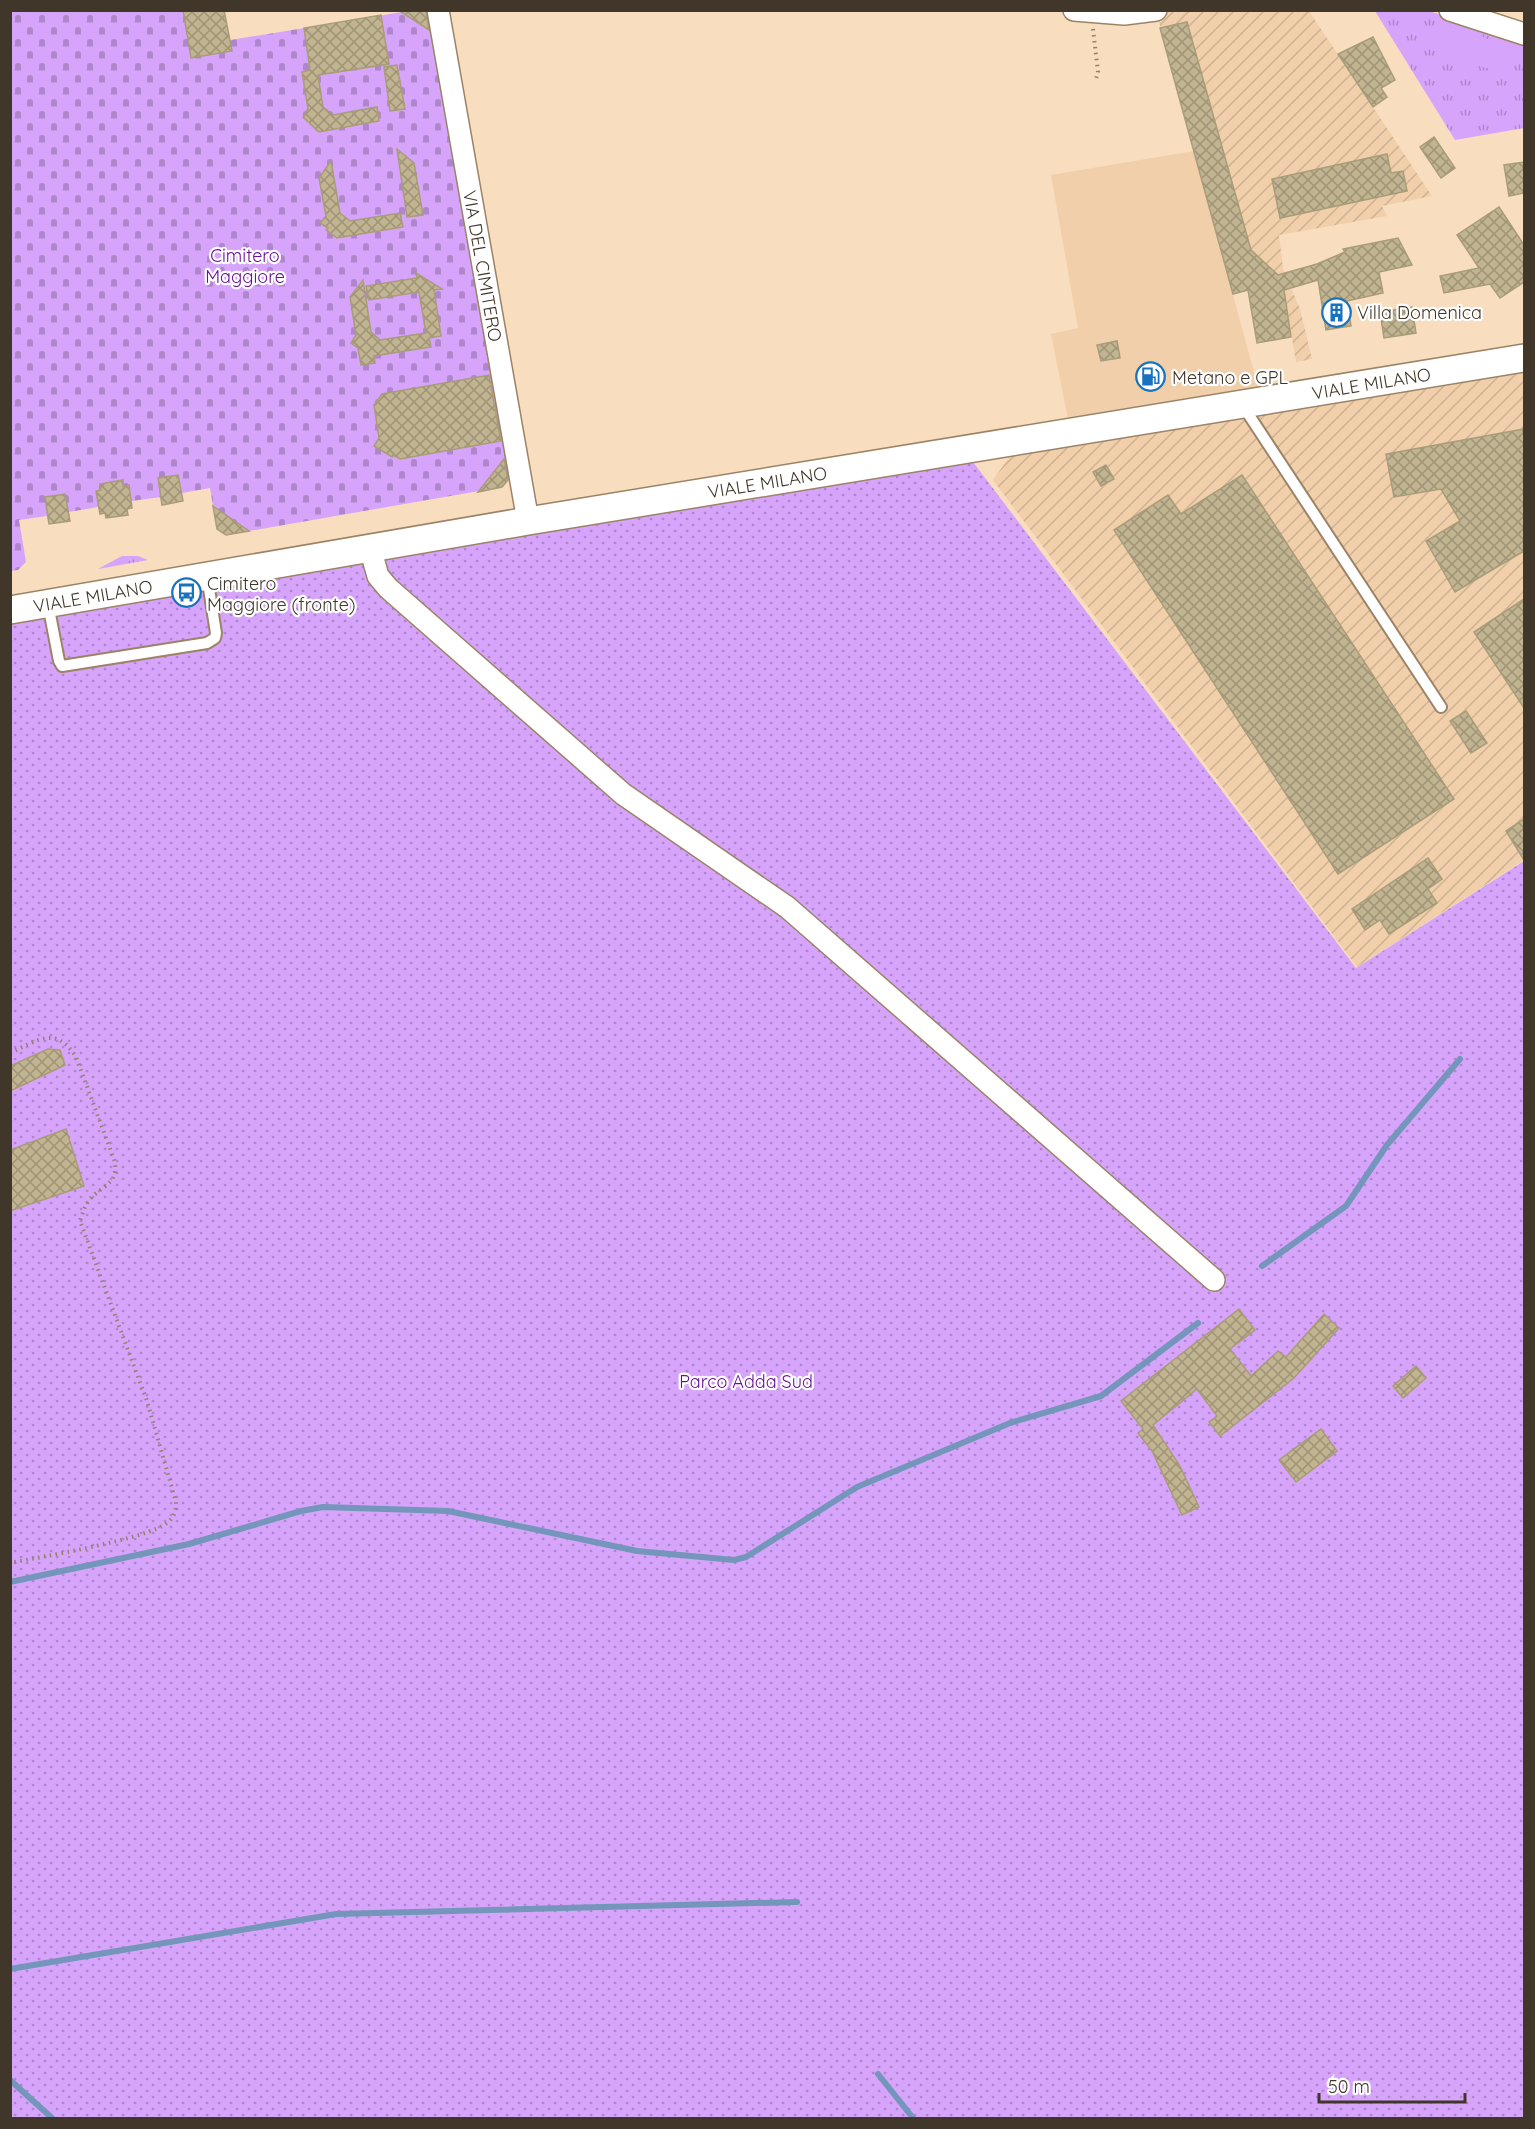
<svg xmlns="http://www.w3.org/2000/svg" width="1535" height="2129" font-family="Quicksand,sans-serif">
<style>
.built{fill:#f0cfaa}
.industrial{fill:url(#industrial-furrows)}
.grass{fill:url(#grass-tufts)}
.cemetery{fill:url(#cemetery-stones)}
.park{fill:url(#park-dots)}
.garden{fill:#d6a4fb}
.lines{fill:none;stroke-linecap:round;stroke-linejoin:round}
.stream{stroke:#7396ba;stroke-width:6}
.building{fill:url(#building-cross-hatch);stroke:#a99c79;stroke-width:1.5}
.service-casing{stroke:#9c8366;stroke-width:14}
.minor-casing{stroke:#9c8366;stroke-width:24}
.tertiary-casing{stroke:#9c8366;stroke-width:30}
.path{stroke:#94826d;stroke-width:4;stroke-dasharray:1.5 4.5;stroke-linecap:butt}
.service{stroke:#fff;stroke-width:10}
.minor{stroke:#fff;stroke-width:21}
.tertiary{stroke:#fff;stroke-width:27}
.labels{text-anchor:middle;dominant-baseline:central;stroke-width:4.5;stroke-linejoin:round;paint-order:stroke}
.park-label{font-size:18px;fill:#6a1095;stroke:#fff}
.street-label{font-size:18px;fill:#403629;stroke:#fff}
.poi-label{font-size:18px;fill:#403629;stroke:#fff;text-anchor:start}
</style>
<defs>
<pattern id="industrial-furrows" width="10" height="10" patternUnits="userSpaceOnUse" patternTransform="scale(1.5)"><rect width="10" height="10" fill="#f0cfaa"/><path d="M-1 1l2-2M0 10L10 0M9 11l2-2" fill="none" stroke="#cfb292"/></pattern>
<pattern id="grass-tufts" width="24" height="20" patternUnits="userSpaceOnUse" patternTransform="scale(1.5)"><rect width="24" height="20" fill="#d6a4fb"/><path d="M3 7l-1-3M5 7V3M7 7l1-3M15 17l-1-3M17 17v-4M19 17l1-3" fill="none" stroke="#af86cb"/></pattern>
<pattern id="cemetery-stones" width="16" height="16" patternUnits="userSpaceOnUse" patternTransform="scale(1.5)"><rect width="16" height="16" fill="#d6a4fb"/><path d="M2 7V4a2 2 0 0 1 4 0v3zM10 15v-3a2 2 0 0 1 4 0v3z" fill="#af86cb"/></pattern>
<pattern id="park-dots" width="8" height="8" patternUnits="userSpaceOnUse" patternTransform="scale(1.5)"><rect width="8" height="8" fill="#d6a4fb"/><path d="M2 2h.1M6 6h.1" fill="none" stroke="#af86cb" stroke-width="1.8" stroke-linecap="round"/></pattern>
<pattern id="building-cross-hatch" width="8" height="8" patternUnits="userSpaceOnUse" patternTransform="scale(1.5)"><rect width="8" height="8" fill="#c1b490"/><path d="M0 0l8 8M0 8l8-8" fill="none" stroke="#9e9376"/></pattern>
</defs>
<rect width="100%" height="100%" fill="#f8ddbe"/>
<path class="built" d="M1194 151 1262 402 1071 434 1051 334 1078 328 1051 175Z"/>
<g class="industrial">
<path d="M1156 11H1309L1432 196 1382 206 1387 216 1279 235 1283 269 1300 309 1312 359 1296 362 1287 308 1257 273 1229 281Z"/>
<path d="M1524 362V860L1357 967 993 480 1028 430Z"/>
</g>
<g class="grass">
<path d="M1375 11H1430L1456 21 1524 40V128L1455 140Z"/>
<path d="M122 556H138L148 560 98 569Z"/>
</g>
<path class="cemetery" d="M11 11H194L200 45 408 11H430L433 13 509 479 502 487 226 535 217 529 210 488 182 493 183 501 162 505 161 497 132 501V508L127 509 128 515 106 518 105 513 100 514 98 507 69 512 70 521 49 524 47 516 19 520 26 562 18 570 11 571Z"/>
<path class="park" d="M970 458 1356 968 1524 861V2118H11V621Z"/>
<path class="garden" d="M1441 31 1474 32 1507 49 1504 72 1460 62 1437 50Z"/>
<g class="lines">
<g class="stream">
<path d="M1262 1266 1346 1206 1387 1145 1460 1059"/>
<path d="M10 1582 189 1544 301 1511 323 1507 448 1511 637 1551 734 1560 746 1557 857 1487 1010 1423 1101 1396 1198 1323"/>
<path d="M10 1969 336 1914 797 1902"/>
<path d="M878 2074 913 2118"/>
<path d="M10 2080 52 2118"/>
</g>
</g>
<g class="building">
<path d="M183 10H224L232 51 191 58Z"/>
<path d="M398 10H426L429 30Z"/>
<path d="M381 15 389 64 318 75 323 107 333 115 377 107 379 121 319 132 303 117 308 109 302 72 310 70 304 28Z"/>
<path d="M1187 22 1251 250 1278 275 1317 264 1345 252 1343 249 1398 238 1412 265 1379 272 1383 293 1347 301 1351 326 1326 330 1318 280 1284 290 1291 337 1257 343 1248 290 1233 294 1160 28Z"/>
<path d="M1373 37 1395 80 1381 88 1387 97 1373 107 1338 54Z"/>
<path d="M397 65 405 109 390 111 384 67Z"/>
<path d="M1434 137 1455 168 1441 178 1420 147Z"/>
<path d="M397 149 414 163 423 215 407 217Z"/>
<path d="M1387 154 1391 173 1403 171 1407 191 1280 218 1272 179Z"/>
<path d="M331 161 340 213 350 221 400 213 403 227 337 238 326 230 328 228 320 223 326 216 319 178Z"/>
<path d="M1524 162V193L1509 196 1504 165Z"/>
<path d="M1499 207 1524 245V282L1500 298 1490 284 1444 293 1440 276 1479 268 1457 235Z"/>
<path d="M416 273 442 289 434 290 441 336 429 338 431 347 374 356 375 363 361 365 358 348 351 343 356 335 350 297 363 280 371 332 380 340 426 333 419 292 369 300 366 286 417 278Z"/>
<path d="M1412 307 1416 333 1384 338 1380 312Z"/>
<path d="M1117 341 1120 358 1101 361 1097 345Z"/>
<path d="M489 375 501 441 400 459 393 455 392 457 374 446 379 438 374 405 382 394Z"/>
<path d="M1524 429V551L1455 592 1426 541 1460 521 1441 489 1394 497 1386 454Z"/>
<path d="M504 459 508 480 502 487 478 492Z"/>
<path d="M1106 465 1114 479 1101 486 1093 472Z"/>
<path d="M178 475 183 501 162 505 158 478Z"/>
<path d="M1242 475 1454 799 1338 874 1114 530 1168 495 1181 514Z"/>
<path d="M123 480V486L129 485 132 508 127 509 128 515 106 518 105 513 100 514 96 491 101 490 100 484Z"/>
<path d="M65 494 70 521 49 524 45 497Z"/>
<path d="M213 506 249 531 226 535 217 529Z"/>
<path d="M1524 599V708L1474 632Z"/>
<path d="M1466 711 1487 743 1471 753 1450 721Z"/>
<path d="M1524 819V860L1506 831Z"/>
<path d="M1428 858 1442 879 1428 889 1437 903 1389 934 1380 920 1365 930 1352 909Z"/>
<path d="M48 1049 60 1050 65 1065 10 1091V1066Z"/>
<path d="M66 1129 84 1186 10 1211V1150Z"/>
<path d="M1239 1309 1255 1330 1230 1349 1251 1376 1278 1351 1286 1357 1324 1314 1339 1328 1294 1378 1220 1436 1209 1422 1217 1416 1197 1389 1153 1425 1180 1466 1199 1507 1182 1515 1152 1451 1138 1433 1143 1429 1121 1401Z"/>
<path d="M1416 1366 1426 1378 1403 1398 1393 1386Z"/>
<path d="M1321 1429 1337 1451 1296 1482 1279 1460Z"/>
</g>
<g class="lines">
<defs>
<g id="service">
<path d="M1243 406 1441 707"/>
<path d="M48 604 59 661 62 666 207 643 215 638 216 633 207 576"/>
</g>
<g id="minor">
<path id="s1" d="M438 10 528 521"/>
<path d="M1074 10 1124 14 1156 10"/>
<path d="M1450 10 1524 34"/>
<path d="M370 548 378 576 388 588 623 794 787 907 1214 1280"/>
</g>
<g id="tertiary">
<path id="s2" d="M10 610 528 521 1524 358"/>
</g>
</defs>
<use href="#service" class="service-casing"/>
<use href="#minor" class="minor-casing"/>
<use href="#tertiary" class="tertiary-casing"/>
<g class="path">
<path d="M1093 29 1098 72 1095 82"/>
<path d="M10 1053C38 1040 56 1025 76 1057L115 1162C117 1182 108 1183 94 1195 86 1202 83 1211 80 1221L147 1401 176 1502C176 1510 175 1516 168 1522 149 1539 40 1557 10 1563"/>
</g>
<use href="#service" class="service"/>
<use href="#minor" class="minor"/>
<use href="#tertiary" class="tertiary"/>
</g>
<defs>
<symbol id="building-ring" viewBox="-11 -11 22 22"><circle r="9.5" fill="#fff" stroke="#1772bf" stroke-width="1.5"/><path d="M-4-6H4V6H1V3H-1V6H-4ZM-2.5-4.3h1.7v1.8h-1.7ZM.8-4.3h1.7v1.8H.8ZM-2.5-1h1.7V.8h-1.7ZM.8-1h1.7V.8H.8Z" fill="#1772bf"/></symbol>
<symbol id="fuel-ring" viewBox="-11 -11 22 22"><circle r="9.5" fill="#fff" stroke="#1772bf" stroke-width="1.5"/><path d="M-5.5-6h7V0h2V4h1.3V-2.5L3-4.5l.8-.8L6-3V5H2.5V1h-1V6h-7ZM-4.2-4.7v3.2H.2V-4.7Z" fill="#1772bf"/></symbol>
<symbol id="bus-ring" viewBox="-11 -11 22 22"><circle r="9.5" fill="#fff" stroke="#1772bf" stroke-width="1.5"/><path d="M-5-6H5V4H4V6H2V4H-2V6H-4V4H-5ZM-3.5-4V0h7V-4ZM-3.5 1.2v1.5H-2V1.2ZM2 1.2v1.5H3.5V1.2Z" fill="#1772bf"/></symbol>
</defs>
<g fill-rule="evenodd">
<use href="#building-ring" x="1320" y="296" width="33" height="33"/>
<use href="#fuel-ring" x="1134" y="360" width="33" height="33"/>
<use href="#bus-ring" x="170" y="576" width="33" height="33"/>
</g>
<g class="labels">
<g class="park-label">
<text x="245" y="255">Cimitero<tspan x="245" dy="21">Maggiore</tspan></text>
<text x="746" y="1381">Parco Adda Sud</text>
</g>
<g class="street-label">
<text stroke="none"><textPath href="#s1" startOffset="260">VIA DEL CIMITERO</textPath></text>
<text stroke="none"><textPath href="#s2" startOffset="1380">VIALE MILANO</textPath></text>
<text stroke="none"><textPath href="#s2" startOffset="768">VIALE MILANO</textPath></text>
<text stroke="none"><textPath href="#s2" startOffset="84">VIALE MILANO</textPath></text>
</g>
<g class="poi-label">
<text x="1357" y="312">Villa Domenica</text>
<text x="1172" y="377">Metano e GPL</text>
<text x="207" y="583">Cimitero<tspan x="207" dy="21">Maggiore (fronte)</tspan></text>
</g>
</g>
<rect width="1535" height="2129" fill="none" stroke="#403629" stroke-width="24"/>
<path d="M1319 2093v9h146v-9" fill="none" stroke="#403629" stroke-width="3"/>
<text x="1328" y="2093" font-size="18" fill="#403629" stroke="#ffffff" stroke-width="4.5" paint-order="stroke">50 m</text>
</svg>
